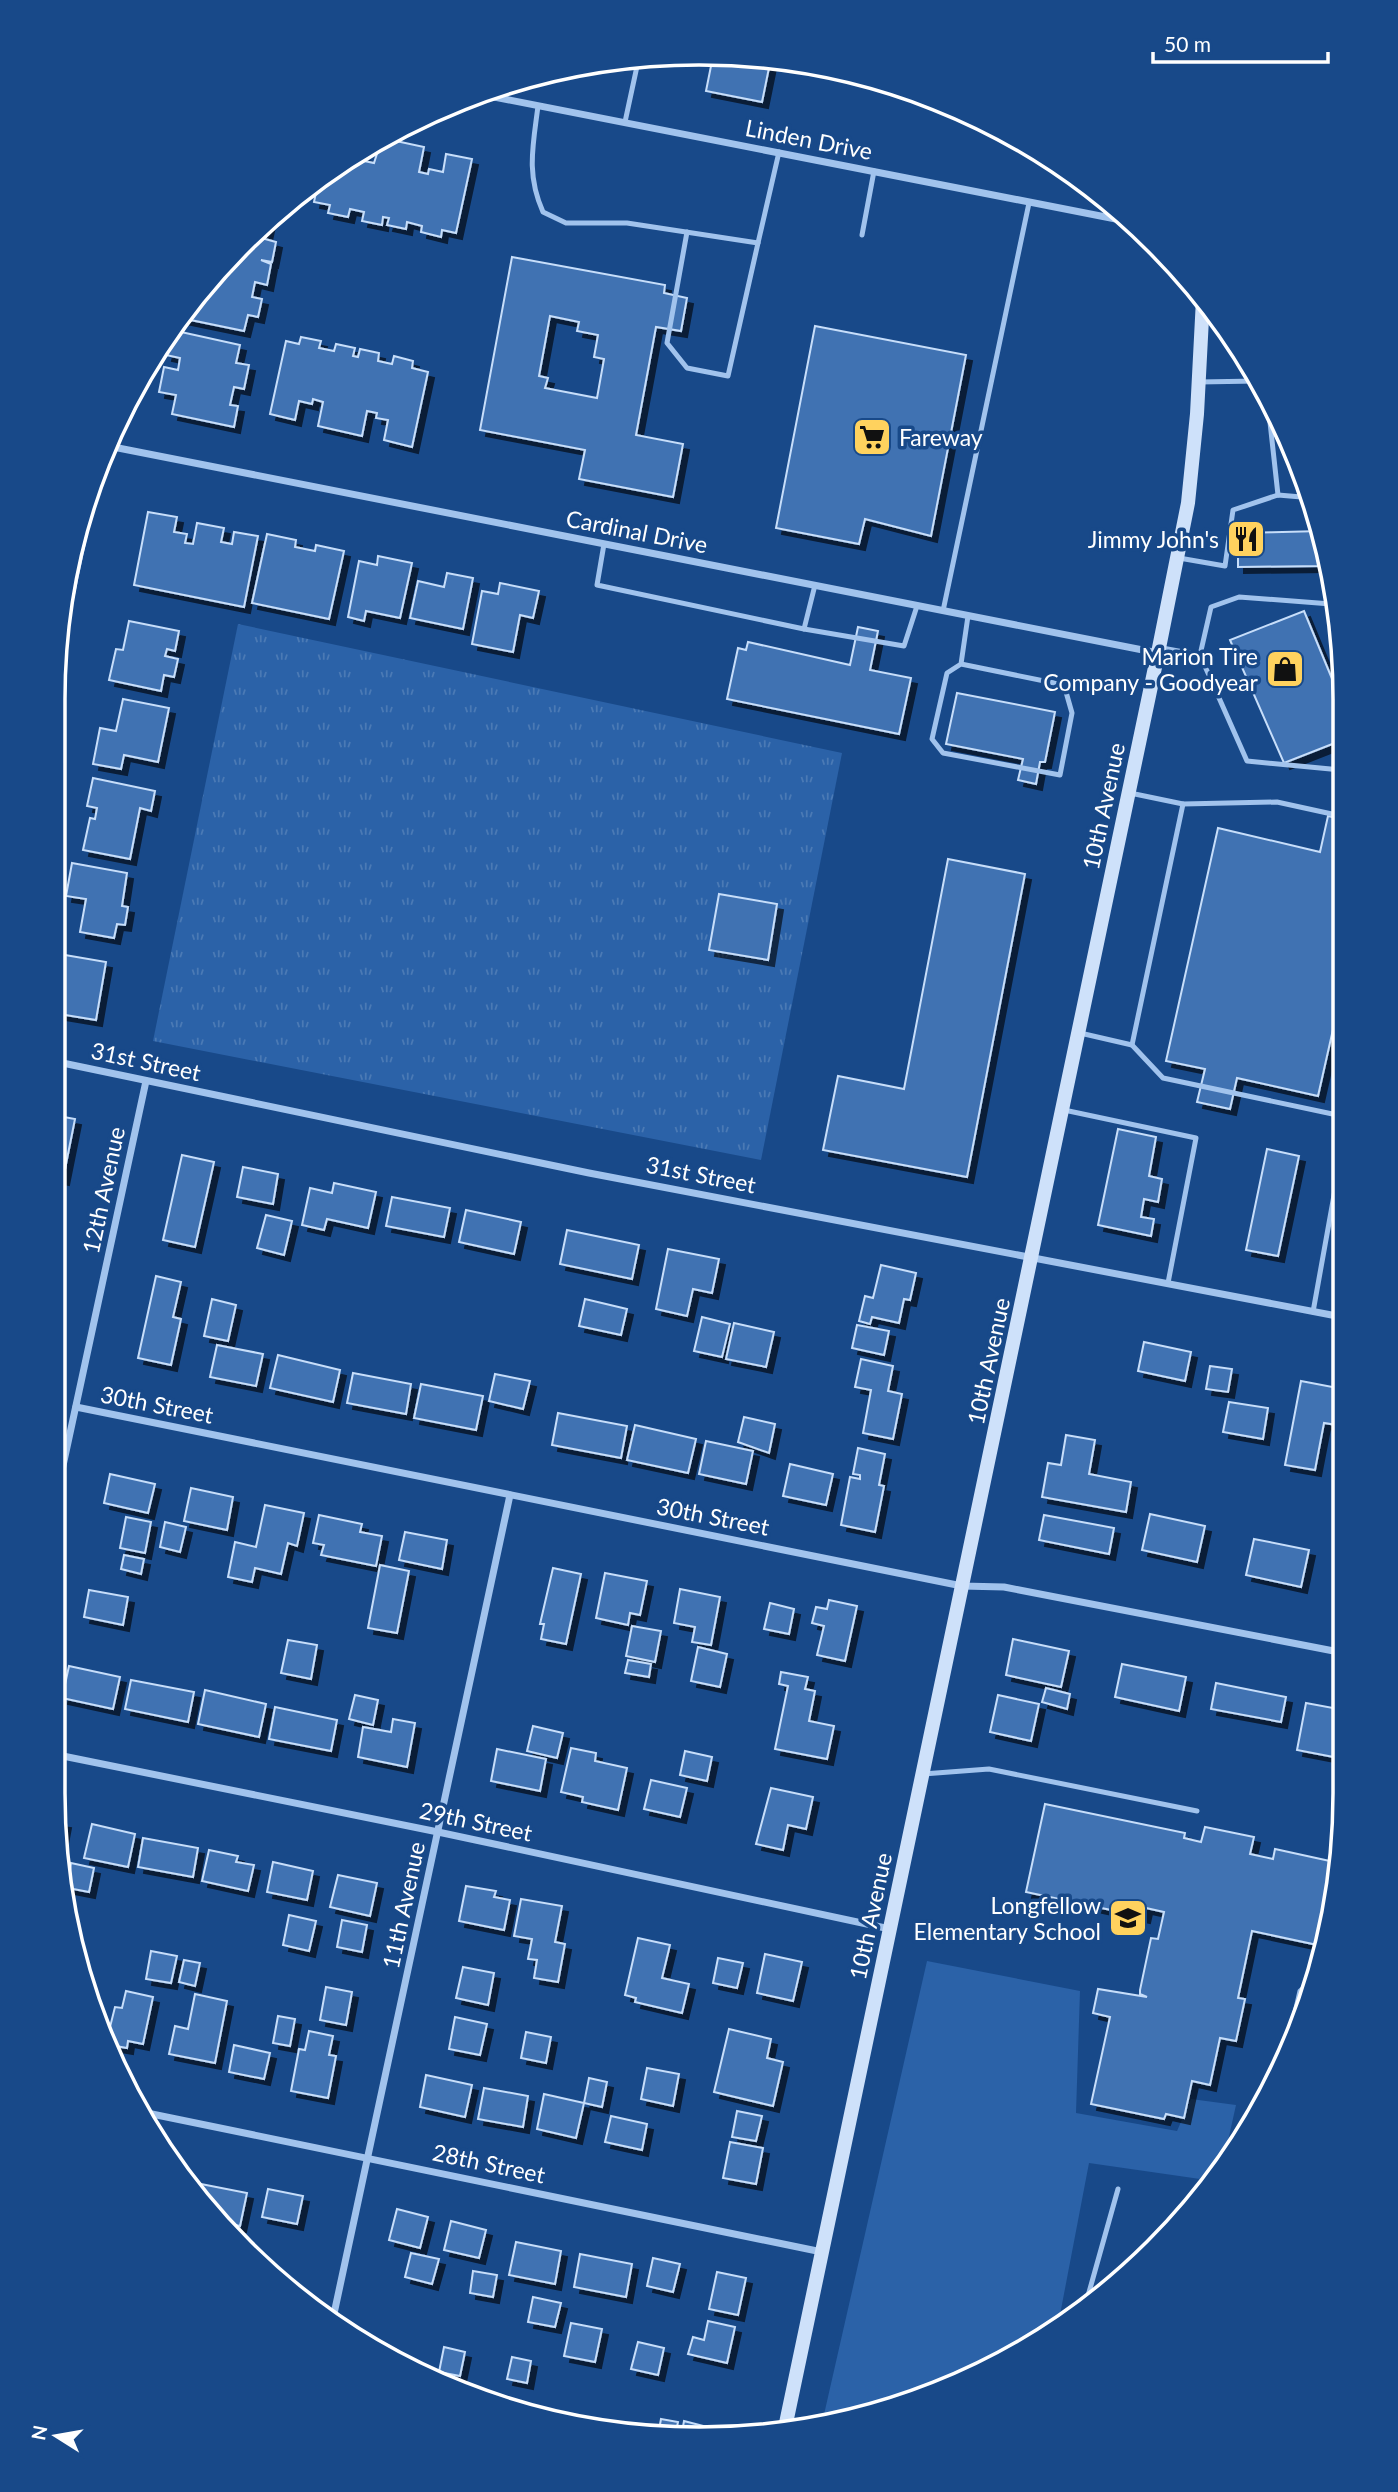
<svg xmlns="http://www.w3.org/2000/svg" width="1398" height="2492" font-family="Lato,sans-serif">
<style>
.grass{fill:#2b62a8}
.park{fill:url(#park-tufts)}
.building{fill:#4172b2;stroke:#c7defa;stroke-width:2;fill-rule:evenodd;filter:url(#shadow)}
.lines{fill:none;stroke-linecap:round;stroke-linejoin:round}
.lane{stroke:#a1c3ed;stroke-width:5}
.street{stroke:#a1c3ed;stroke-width:7}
.secondary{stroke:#cee1fa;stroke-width:14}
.labels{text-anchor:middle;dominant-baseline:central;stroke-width:7;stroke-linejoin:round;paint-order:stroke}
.street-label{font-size:23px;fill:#fff;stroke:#184989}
.poi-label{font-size:23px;fill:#fff;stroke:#184989;text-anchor:end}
.rim{fill:none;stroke:#fff;stroke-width:3.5}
</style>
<defs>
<pattern id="park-tufts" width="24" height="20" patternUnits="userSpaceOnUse" patternTransform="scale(1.75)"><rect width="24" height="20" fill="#2b62a8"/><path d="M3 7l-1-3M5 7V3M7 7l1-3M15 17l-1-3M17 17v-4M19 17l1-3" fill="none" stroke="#4b7ab5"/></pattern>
<filter id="shadow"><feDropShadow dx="6" dy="6" stdDeviation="0" flood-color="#0009"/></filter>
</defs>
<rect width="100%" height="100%" fill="#184989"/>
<path class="grass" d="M927 1961 1080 1991 1076 2113 1177 2131 1191 2099 1236 2105 1224 2159 1207 2180 1089 2163 1059 2320 946 2390 823 2419Z"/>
<path class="park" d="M238 624 842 753 761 1160 153 1041Z"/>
<g class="building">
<path d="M713 56 771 58 762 102 706 91Z"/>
<path d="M382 138 424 147 419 172 428 174 429 169 443 172 446 154 472 159 456 233 442 230 441 237 421 232 422 226 407 222 406 229 387 225 389 218 383 217 382 225 362 221 364 212 350 209 348 217 328 213 330 205 314 202 319 178 357 154 366 156 364 161 374 163Z"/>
<path d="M269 221 265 239 276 242 272 262 261 260 271 264 267 285 255 282 252 297 262 299 258 317 248 315 244 331 181 318 213 272Z"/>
<path d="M512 257 665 285 664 293 687 298 681 331 656 327 636 435 683 444 673 497 579 479 585 450 480 430ZM550 316 579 322 577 331 598 335 594 357 604 359 597 398 545 388 548 378 539 376Z"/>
<path d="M815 326 966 355 931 536 865 519 859 544 776 528Z"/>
<path d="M172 330 240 345 236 363 249 365 244 389 234 387 230 405 238 406 234 427 172 414 176 395 159 392 164 367 178 370 180 358 166 355Z"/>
<path d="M301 337 321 341 319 348 334 351 336 344 355 348 353 356 358 357 360 349 379 353 378 361 392 364 394 356 413 361 412 368 428 372 412 447 384 440 388 420 376 418 377 413 367 411 362 436 318 426 323 402 313 399 312 404 299 401 295 420 270 414 286 341 299 344Z"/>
<path d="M148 512 177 517 174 532 187 534 185 543 193 544 197 523 224 528 221 542 232 544 234 532 258 536 244 607 134 585Z"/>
<path d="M1321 531 1322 566 1238 567V533Z"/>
<path d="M267 534 296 540 295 547 315 551 316 545 344 551 329 619 252 603Z"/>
<path d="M378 556 412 563 400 618 366 611 364 621 348 617 359 561 377 565Z"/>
<path d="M447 573 473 578 463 629 410 618 418 581 444 587Z"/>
<path d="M500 583 539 591 533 618 520 615 513 652 472 644 482 591 498 594Z"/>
<path d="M1304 611 1340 698V741L1284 763 1230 640Z"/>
<path d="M129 621 179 631 175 651 167 649 165 656 178 659 174 677 164 675 161 691 109 680 116 649 123 650Z"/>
<path d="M858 627 878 631 870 670 911 678 899 734 727 699 738 648 746 650 748 642 850 665Z"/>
<path d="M957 693 1055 712 1045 762H1040L1036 784 1018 780 1023 759 946 744Z"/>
<path d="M123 699 169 708 158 762 124 755 121 769 93 764 100 728 116 731Z"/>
<path d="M93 778 155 791 151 811 140 808 130 859 83 850 90 818 95 819 97 808 87 806Z"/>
<path d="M1328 816 1341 819V994L1318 1096 1237 1078 1230 1109 1197 1102 1205 1069 1166 1061 1218 828 1320 852Z"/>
<path d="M948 859 1025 874 967 1177 823 1150 838 1076 904 1089Z"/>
<path d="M72 863 127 873 122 906 128 907 125 925 117 924 114 938 80 932 86 899 66 896Z"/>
<path d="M719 894 777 904 768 960 709 950Z"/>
<path d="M65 955 106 962 96 1020 53 1013V984L60 985Z"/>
<path d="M53 1115 75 1119 63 1179 53 1177Z"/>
<path d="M1118 1129 1156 1137 1149 1176 1162 1179 1158 1202 1144 1199 1141 1217 1154 1219 1151 1236 1098 1225Z"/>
<path d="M1267 1149 1299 1156 1278 1256 1246 1250Z"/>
<path d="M182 1155 214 1162 195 1247 163 1240Z"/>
<path d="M243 1167 278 1174 273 1204 237 1197Z"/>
<path d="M334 1183 376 1192 368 1228 327 1219 324 1230 302 1225 310 1188 332 1193Z"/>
<path d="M392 1197 450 1208 444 1237 386 1226Z"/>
<path d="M466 1210 521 1222 514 1254 459 1242Z"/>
<path d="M266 1215 292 1221 284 1255 257 1248Z"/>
<path d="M567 1230 639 1245 632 1279 560 1264Z"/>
<path d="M668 1249 719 1259 712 1293 693 1289 687 1316 656 1309Z"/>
<path d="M881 1265 916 1273 910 1300 904 1299 899 1323 872 1317 870 1324 859 1321 865 1296 873 1298Z"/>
<path d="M156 1276 181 1282 173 1317 181 1319 171 1365 138 1358Z"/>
<path d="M212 1299 236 1305 228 1341 204 1336Z"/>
<path d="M585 1299 627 1309 621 1335 579 1326Z"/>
<path d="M702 1317 730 1324 722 1357 694 1351Z"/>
<path d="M734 1323 774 1332 766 1367 726 1359Z"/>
<path d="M857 1325 889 1331 884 1355 852 1348Z"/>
<path d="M1144 1342 1191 1352 1185 1381 1138 1371Z"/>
<path d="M217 1345 263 1354 256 1386 210 1377Z"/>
<path d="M278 1355 340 1370 333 1402 270 1388Z"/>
<path d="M861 1359 893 1366 888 1391 902 1394 893 1439 863 1433 871 1390 855 1387Z"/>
<path d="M1210 1366 1232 1369 1228 1392 1206 1389Z"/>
<path d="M353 1373 411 1384 406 1414 347 1403Z"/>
<path d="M495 1374 530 1381 523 1409 489 1401Z"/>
<path d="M1301 1381 1343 1389 1337 1425 1324 1423 1315 1470 1285 1465Z"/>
<path d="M421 1384 483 1396 476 1430 414 1418Z"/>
<path d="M1229 1402 1268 1408 1263 1439 1223 1432Z"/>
<path d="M558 1413 627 1426 621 1458 552 1445Z"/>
<path d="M744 1417 775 1424 769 1453 738 1442Z"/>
<path d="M635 1425 696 1439 688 1473 627 1460Z"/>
<path d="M1066 1435 1095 1440 1089 1474 1131 1482 1126 1512 1042 1497 1048 1463 1061 1465Z"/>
<path d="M706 1441 753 1451 746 1484 699 1474Z"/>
<path d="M858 1448 885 1454 879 1485 884 1486 875 1532 841 1525 850 1477 860 1479V1475L853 1474Z"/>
<path d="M790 1464 833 1474 826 1505 783 1496Z"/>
<path d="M110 1474 155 1484 148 1513 104 1503Z"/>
<path d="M191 1488 233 1497 227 1530 184 1521Z"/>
<path d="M265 1505 304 1513 297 1546 288 1543 281 1574 255 1568 252 1582 228 1577 235 1542 256 1547Z"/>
<path d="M1150 1514 1205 1526 1197 1562 1142 1550Z"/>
<path d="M319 1515 362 1524 360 1532 382 1536 376 1566 321 1555 324 1545 313 1543Z"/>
<path d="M1044 1515 1114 1528 1109 1554 1039 1540Z"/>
<path d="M126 1517 151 1522 145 1553 120 1548Z"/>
<path d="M165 1522 186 1527 180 1552 160 1547Z"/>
<path d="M405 1532 447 1540 442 1569 399 1560Z"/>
<path d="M1254 1539 1309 1550 1301 1587 1246 1575Z"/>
<path d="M124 1555 144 1559 141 1574 121 1569Z"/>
<path d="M1342 1558H1343V1596L1335 1594Z"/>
<path d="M380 1565 409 1571 397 1633 368 1628Z"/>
<path d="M553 1568 581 1574 566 1644 541 1639 544 1624H540Z"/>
<path d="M605 1573 647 1581 640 1615 630 1613 628 1625 596 1618Z"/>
<path d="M680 1589 720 1597 711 1645 692 1642 695 1627 674 1623Z"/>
<path d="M89 1590 128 1597 123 1625 84 1617Z"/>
<path d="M829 1600 857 1606 845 1661 817 1655 824 1626 812 1623 816 1607 827 1609Z"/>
<path d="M770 1603 794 1609 789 1634 764 1629Z"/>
<path d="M632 1626 661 1631 655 1662 626 1656Z"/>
<path d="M1013 1639 1069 1651 1061 1687 1006 1675Z"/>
<path d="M288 1640 317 1645 311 1679 281 1673Z"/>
<path d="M698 1647 727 1654 720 1687 691 1681Z"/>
<path d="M628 1660 651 1664 649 1677 625 1673Z"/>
<path d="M1122 1664 1186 1677 1179 1711 1115 1697Z"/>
<path d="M69 1666 120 1677 113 1709 62 1698Z"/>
<path d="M781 1672 808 1677 805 1689 815 1691 809 1721 834 1726 827 1759 775 1749 788 1686 779 1684Z"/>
<path d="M131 1680 194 1692 188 1722 125 1709Z"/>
<path d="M1216 1683 1286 1697 1281 1722 1211 1709Z"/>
<path d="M1046 1688 1070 1694 1067 1709 1042 1702Z"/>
<path d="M205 1690 266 1704 259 1737 198 1724Z"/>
<path d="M355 1695 378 1700 373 1725 349 1719Z"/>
<path d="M998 1695 1039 1704 1031 1741 990 1732Z"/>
<path d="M1306 1703 1344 1710V1759L1297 1750Z"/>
<path d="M275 1707 337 1720 331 1751 269 1739Z"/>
<path d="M393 1719 415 1723 407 1767 358 1757 363 1727 391 1732Z"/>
<path d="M533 1726 563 1733 557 1758 527 1751Z"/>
<path d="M571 1748 596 1753 595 1761 627 1768 618 1810 582 1802 583 1797 561 1792Z"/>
<path d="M497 1749 546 1759 540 1791 491 1781Z"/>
<path d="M685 1751 712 1757 707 1781 680 1775Z"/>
<path d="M651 1780 687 1788 680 1817 644 1809Z"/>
<path d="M771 1788 813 1797 806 1829 788 1825 783 1850 756 1844Z"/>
<path d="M1045 1804 1185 1833 1184 1838 1201 1842 1205 1827 1254 1837 1250 1854 1273 1859 1275 1849 1339 1863 1322 1946 1252 1931 1238 1998 1245 1999 1236 2041 1220 2038 1210 2085 1192 2081 1184 2118 1166 2114 1164 2119 1091 2104 1110 2017 1093 2013 1098 1989 1147 1997 1140 1994V1990L1151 1938 1158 1939 1164 1912 1146 1908 1144 1917 1026 1892Z"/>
<path d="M57 1821 65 1822 61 1843Z"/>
<path d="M92 1824 135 1834 128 1867 84 1858Z"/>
<path d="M143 1838 198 1848 193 1877 138 1867Z"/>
<path d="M209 1850 238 1856 236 1862 254 1865 248 1891 202 1881Z"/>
<path d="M273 1862 313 1871 307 1900 267 1892Z"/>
<path d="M71 1863 94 1868 89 1892 68 1888Z"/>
<path d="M338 1875 377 1883 370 1916 330 1907Z"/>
<path d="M466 1886 496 1891 494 1897 510 1900 504 1930 459 1921Z"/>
<path d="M521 1899 562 1906 555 1942 565 1944 558 1982 534 1978 537 1960 528 1959 532 1939 514 1936Z"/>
<path d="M289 1915 316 1921 309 1951 283 1945Z"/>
<path d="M342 1920 367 1925 362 1952 337 1947Z"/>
<path d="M638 1938 670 1945 662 1978 689 1984 682 2013 635 2002 636 1998 625 1995Z"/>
<path d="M151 1951 177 1956 171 1983 146 1979Z"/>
<path d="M765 1954 802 1962 793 2001 757 1993Z"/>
<path d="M718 1958 743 1963 737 1988 713 1983Z"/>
<path d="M184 1960 200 1963 195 1986 179 1982Z"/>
<path d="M463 1967 494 1973 488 2005 456 1998Z"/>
<path d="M326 1987 352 1992 346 2025 320 2020Z"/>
<path d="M126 1991 153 1997 143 2044 128 2041 127 2048 110 2045 107 2039 115 2007 122 2008Z"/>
<path d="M195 1994 227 2001 215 2063 169 2054 175 2026 188 2029Z"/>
<path d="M278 2016 295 2019 290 2046 273 2043Z"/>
<path d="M455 2017 487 2024 480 2055 449 2049Z"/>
<path d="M729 2029 771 2039 767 2058 783 2062 773 2106 714 2092Z"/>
<path d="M309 2031 333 2036 329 2055 336 2056 328 2098 291 2091 299 2049 305 2050Z"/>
<path d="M526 2032 551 2037 546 2063 521 2058Z"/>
<path d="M234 2045 270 2053 264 2079 229 2072Z"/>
<path d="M647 2068 679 2074 673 2106 641 2099Z"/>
<path d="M426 2075 472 2085 465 2117 420 2107Z"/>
<path d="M589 2078 607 2082 602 2107 584 2103Z"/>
<path d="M484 2088 528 2096 523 2127 478 2119Z"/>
<path d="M544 2094 584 2103 576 2138 537 2129Z"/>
<path d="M737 2111 762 2116 756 2141 732 2137Z"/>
<path d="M611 2116 647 2124 642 2150 605 2142Z"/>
<path d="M730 2142 763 2148 756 2184 723 2178Z"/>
<path d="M201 2184 247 2193 240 2226 225 2223 198 2198Z"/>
<path d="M268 2189 303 2196 297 2224 262 2217Z"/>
<path d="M397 2209 428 2217 420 2248 389 2240Z"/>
<path d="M451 2221 486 2230 479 2258 444 2250Z"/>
<path d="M516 2242 561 2251 555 2284 509 2275Z"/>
<path d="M411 2253 439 2259 432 2284 405 2277Z"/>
<path d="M580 2254 632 2264 626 2297 574 2287Z"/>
<path d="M653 2258 680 2264 673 2292 647 2286Z"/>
<path d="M473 2271 497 2275 493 2297 470 2293Z"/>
<path d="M717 2272 746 2278 738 2315 709 2309Z"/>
<path d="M533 2297 561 2303 555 2327 528 2322Z"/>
<path d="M708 2321 735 2327 727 2363 688 2354 693 2337 704 2340Z"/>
<path d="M571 2323 602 2329 595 2362 564 2356Z"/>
<path d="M638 2342 664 2348 658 2375 631 2369Z"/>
<path d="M444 2347 465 2352 460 2376 439 2372Z"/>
<path d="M512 2357 531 2361 527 2383 507 2379Z"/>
<path d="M661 2419 678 2422 676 2432 659 2430Z"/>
<path d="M684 2421 711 2428 709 2435 682 2432Z"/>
</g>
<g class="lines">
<g class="lane">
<path d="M538 106C533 146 526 174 543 212L566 223H627L758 243 779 152"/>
<path d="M625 122 639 57"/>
<path d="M687 232 667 343 687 368 728 376 758 243"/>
<path d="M862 235 874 171"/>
<path d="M1199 382 1257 381"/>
<path d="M1268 404 1278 495"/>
<path d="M604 544 597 585 804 629 815 585"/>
<path d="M1179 558 1225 566 1233 510 1278 495 1313 498"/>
<path d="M943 611 1029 203"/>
<path d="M1340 625 1331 604 1239 597 1211 607 1200 655 1247 761 1341 770"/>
<path d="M804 629 904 646 917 606"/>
<path d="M1162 648 1200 655"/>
<path d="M961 664 1064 685 1072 713 1060 775 943 753 932 739 947 673 961 664 968 616"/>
<path d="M1130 793 1183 804 1277 802 1341 816"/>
<path d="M1080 1033 1132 1045 1183 804"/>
<path d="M1132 1045 1163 1078 1342 1116"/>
<path d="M1064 1110 1196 1138 1168 1283"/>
<path d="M1313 1312 1338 1173"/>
<path d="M923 1774 989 1769 1197 1811"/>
<path d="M1284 2060 1300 1991 1310 1982H1315"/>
<path d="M1086 2303 1118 2189"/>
</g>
<g class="street">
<path d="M479 94 1131 222"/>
<path d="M108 446 1158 653"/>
<path d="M54 676 99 465"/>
<path d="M53 1061 589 1173 1342 1317"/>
<path d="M76 1407 962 1586 1004 1587 1344 1653"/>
<path d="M53 1512 146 1081"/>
<path d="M53 1754 438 1832 890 1929"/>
<path d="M147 2113 822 2252"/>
<path d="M332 2323 510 1495"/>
</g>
<path class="secondary" d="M785 2428 1158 653 1188 503 1197 414 1203 299"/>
</g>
<defs>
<symbol id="supermarket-square" viewBox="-11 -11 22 22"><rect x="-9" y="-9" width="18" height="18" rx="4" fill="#ffd25e" stroke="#184989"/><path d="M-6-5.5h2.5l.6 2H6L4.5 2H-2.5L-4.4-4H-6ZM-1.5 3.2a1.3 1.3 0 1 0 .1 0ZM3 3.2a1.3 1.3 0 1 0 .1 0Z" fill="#111"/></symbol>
<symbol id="restaurant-square" viewBox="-11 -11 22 22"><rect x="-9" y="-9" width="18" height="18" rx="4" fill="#ffd25e" stroke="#184989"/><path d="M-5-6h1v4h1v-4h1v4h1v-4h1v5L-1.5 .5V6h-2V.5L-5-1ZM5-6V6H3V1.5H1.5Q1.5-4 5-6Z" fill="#111"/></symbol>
<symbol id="shop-square" viewBox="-11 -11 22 22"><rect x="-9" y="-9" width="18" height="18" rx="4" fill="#ffd25e" stroke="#184989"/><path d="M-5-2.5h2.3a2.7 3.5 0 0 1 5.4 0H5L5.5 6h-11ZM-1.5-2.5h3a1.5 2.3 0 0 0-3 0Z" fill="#111"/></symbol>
<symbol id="school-square" viewBox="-11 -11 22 22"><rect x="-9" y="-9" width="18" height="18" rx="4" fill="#ffd25e" stroke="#184989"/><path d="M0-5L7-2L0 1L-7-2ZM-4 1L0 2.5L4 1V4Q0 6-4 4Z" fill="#111"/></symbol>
</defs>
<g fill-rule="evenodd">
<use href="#supermarket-square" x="850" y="415" width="44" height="44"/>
<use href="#restaurant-square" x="1224" y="517" width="44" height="44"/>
<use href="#shop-square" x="1263" y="647" width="44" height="44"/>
<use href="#school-square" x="1106" y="1896" width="44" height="44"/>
</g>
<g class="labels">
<g class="street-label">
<text transform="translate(809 139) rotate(11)">Linden Drive</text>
<text transform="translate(637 531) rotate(11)">Cardinal Drive</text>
<text transform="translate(1103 806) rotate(-78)">10th Avenue</text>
<text transform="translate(146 1061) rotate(12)">31st Street</text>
<text transform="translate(701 1174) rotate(11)">31st Street</text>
<text transform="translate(103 1190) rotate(-78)">12th Avenue</text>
<text transform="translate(988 1361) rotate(-78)">10th Avenue</text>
<text transform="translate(157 1404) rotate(11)">30th Street</text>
<text transform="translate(713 1516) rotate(11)">30th Street</text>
<text transform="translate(476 1821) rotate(12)">29th Street</text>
<text transform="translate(403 1905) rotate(-78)">11th Avenue</text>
<text transform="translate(870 1916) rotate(-78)">10th Avenue</text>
<text transform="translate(489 2163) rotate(12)">28th Street</text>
</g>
<g class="poi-label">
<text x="899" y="437" text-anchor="start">Fareway</text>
<text x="1219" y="539">Jimmy John's</text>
<text x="1258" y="656">Marion Tire<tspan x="1258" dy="26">Company - Goodyear</tspan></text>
<text x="1101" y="1905">Longfellow<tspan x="1101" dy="26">Elementary School</tspan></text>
</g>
</g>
<path d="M0 0H1398V2492H0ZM699 65H699A634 634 0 0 1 1333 699V1793A634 634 0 0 1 699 2427H699A634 634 0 0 1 65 1793V699A634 634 0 0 1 699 65Z" fill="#184989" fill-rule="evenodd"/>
<path class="rim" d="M699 65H699A634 634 0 0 1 1333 699V1793A634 634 0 0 1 699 2427H699A634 634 0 0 1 65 1793V699A634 634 0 0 1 699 65Z"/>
<g transform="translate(56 2436) rotate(281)" stroke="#184989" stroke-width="5" paint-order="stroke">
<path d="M0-5L12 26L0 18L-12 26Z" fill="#ffffff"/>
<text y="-10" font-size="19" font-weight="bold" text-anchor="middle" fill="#ffffff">N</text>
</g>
<path d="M1153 52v10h175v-10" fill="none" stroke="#ffffff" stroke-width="3.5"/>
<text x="1164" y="52" font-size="21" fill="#ffffff" stroke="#184989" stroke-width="5" paint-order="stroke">50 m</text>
</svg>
